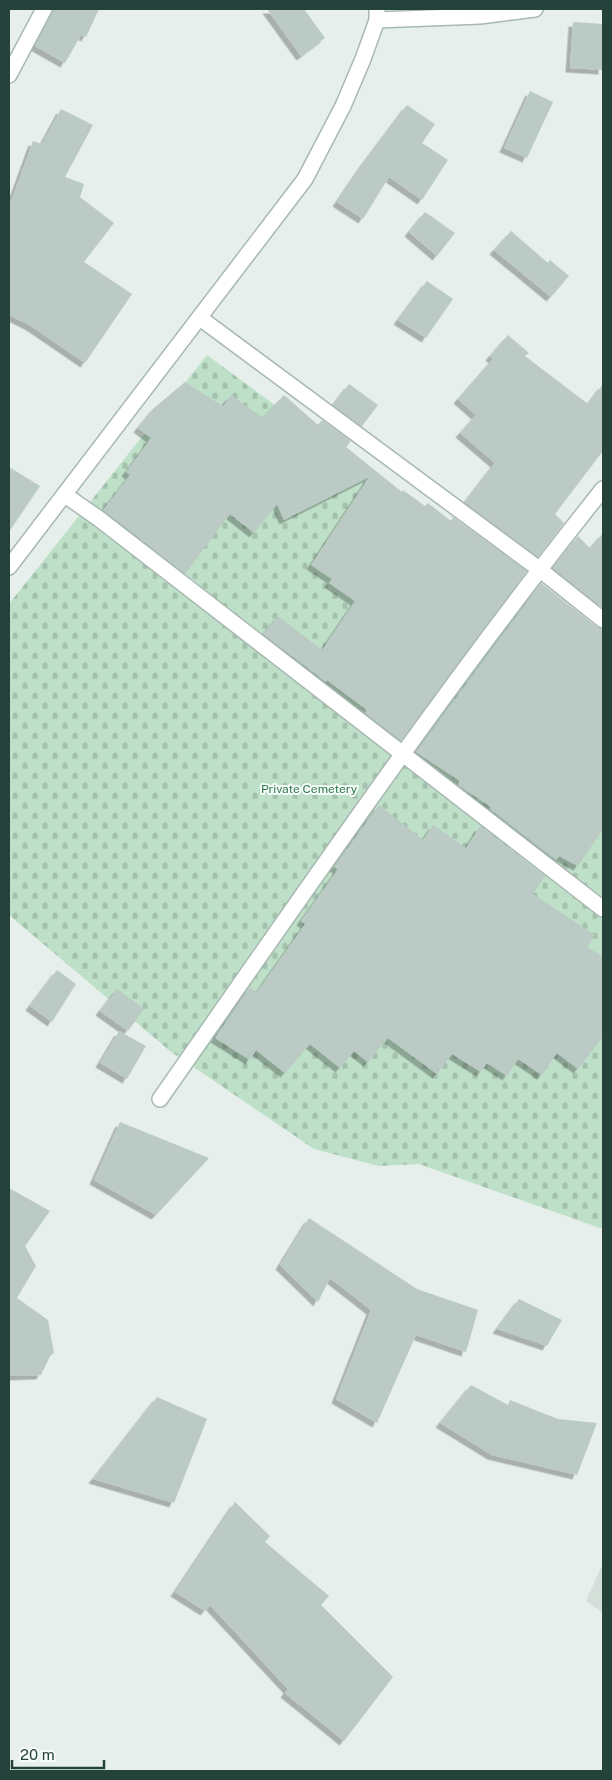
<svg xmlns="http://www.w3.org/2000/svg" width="612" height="1780" font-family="'Public Sans',sans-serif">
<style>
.built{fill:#d4dfda}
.cemetery{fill:url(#cemetery-stones)}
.building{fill:#bbcac4;filter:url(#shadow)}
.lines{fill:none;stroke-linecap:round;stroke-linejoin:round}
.minor-casing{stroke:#a8b8b2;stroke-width:18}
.tertiary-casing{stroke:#a8b8b2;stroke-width:18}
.minor{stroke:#fff;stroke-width:15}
.tertiary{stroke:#fff;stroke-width:15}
.labels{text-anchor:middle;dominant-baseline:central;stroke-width:4;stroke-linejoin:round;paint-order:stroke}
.park-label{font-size:12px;fill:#2d7a4b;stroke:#f7fbf9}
</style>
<defs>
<pattern id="cemetery-stones" width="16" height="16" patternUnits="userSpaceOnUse" patternTransform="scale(1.25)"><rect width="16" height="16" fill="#bfe0c8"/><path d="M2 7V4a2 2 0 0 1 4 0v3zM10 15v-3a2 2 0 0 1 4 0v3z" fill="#a4c1ad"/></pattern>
<filter id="shadow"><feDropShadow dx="-4.5" dy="4.5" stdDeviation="0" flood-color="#0004"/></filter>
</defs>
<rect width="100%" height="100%" fill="#e6efeb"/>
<path class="built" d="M603 1563V1613L586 1601Z"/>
<path class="cemetery" d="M207 355 603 648V1229L419 1164 378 1166 314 1149 170 1051 9 915V604Z"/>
<g class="building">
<path d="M53 9H99L86 37 81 35 65 63 35 46Z"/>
<path d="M267 9H304L325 38 301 56Z"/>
<path d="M573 22 603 24V70L570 68Z"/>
<path d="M530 91 553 102 527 158 504 148Z"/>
<path d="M407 105 435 124 422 143 448 160 422 200 389 177 363 219 337 202 365 161Z"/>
<path d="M61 109 93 125 65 177 84 184 80 197 114 223 84 262 132 294 85 363 31 326 9 315V207L33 141 42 144Z"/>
<path d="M425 212 455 233 437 256 409 232Z"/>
<path d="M511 231 548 263 550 260 569 276 551 297 494 250Z"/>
<path d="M427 281 453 299 426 338 398 320Z"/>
<path d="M508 335 529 353 525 356 588 404 603 384V451L555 514 564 523 538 557 465 502 495 463 460 433 476 415 458 399 493 359 490 356Z"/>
<path d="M185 382 223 406 231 395 263 418 284 395 318 425 322 420 351 441 346 447 402 492 403 490 425 506 428 503 451 521 453 517 527 571 401 741 365 713 367 710 327 680 326 682 263 634 278 616 322 650 355 601 329 583 332 579 311 565 369 477 284 520 277 504 254 533 230 514 185 574 103 510 130 475 126 472 151 438 138 428 154 408Z"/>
<path d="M349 384 378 405 362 426 333 405Z"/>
<path d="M9 467 40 486 9 532Z"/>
<path d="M603 533V608L553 568 578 536 590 548Z"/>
<path d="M541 583 597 627 603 629V829L578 866 559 856 556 860 490 809 491 807 458 785 460 781 416 752Z"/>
<path d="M379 805 423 840 433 825 466 848 480 826 545 876 533 894 595 935 587 947 603 957V1037L578 1069 557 1053 542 1075 518 1059 507 1076 487 1063 481 1072 452 1054 437 1074 388 1038 368 1062 354 1051 340 1068 310 1044 285 1073 256 1050 250 1060 215 1038 250 987 257 992 305 924 301 921 338 869 334 867Z"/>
<path d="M57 970 76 984 52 1022 30 1006Z"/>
<path d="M117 989 144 1009 128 1031 100 1011Z"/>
<path d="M119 1031 146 1046 127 1079 100 1063Z"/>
<path d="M120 1122 209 1158 156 1215 94 1180Z"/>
<path d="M9 1188 50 1211 25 1246 36 1266 17 1298 48 1320 54 1353 50 1356 41 1375 9 1376Z"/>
<path d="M309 1218 417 1289 478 1310 466 1352 416 1335 377 1423 336 1399 371 1310 330 1278 318 1302 280 1265Z"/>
<path d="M519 1299 562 1320 547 1346 497 1329Z"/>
<path d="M471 1385 508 1405 510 1400 558 1419 597 1423 577 1475 492 1455 440 1423Z"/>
<path d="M157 1397 207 1419 174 1503 93 1479Z"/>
<path d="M235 1502 270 1536 265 1542 329 1596 321 1605 393 1677 344 1741 285 1693 288 1689 210 1605 205 1611 175 1592Z"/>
</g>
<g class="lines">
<defs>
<g id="minor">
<path d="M377 20 480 16 535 9"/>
<path d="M9 75 44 9"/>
<path d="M200 318 539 569 603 620"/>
<path d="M65 495 98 518 603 909"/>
<path d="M160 1099C304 893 446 685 603 489"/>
</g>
<path id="tertiary" d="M9 567 305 179 343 106 363 59 377 20V9"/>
</defs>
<use href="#minor" class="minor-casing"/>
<use href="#tertiary" class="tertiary-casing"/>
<use href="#minor" class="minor"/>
<use href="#tertiary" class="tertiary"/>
</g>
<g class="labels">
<g class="park-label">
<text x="309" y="789">Private Cemetery</text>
</g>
</g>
<rect width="612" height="1780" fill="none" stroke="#24423a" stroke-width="20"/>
<path d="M12 1760v8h92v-8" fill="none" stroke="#24423a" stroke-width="2.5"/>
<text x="20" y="1760" font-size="15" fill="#24423a" stroke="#f7fbf9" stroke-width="4" paint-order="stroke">20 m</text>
</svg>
